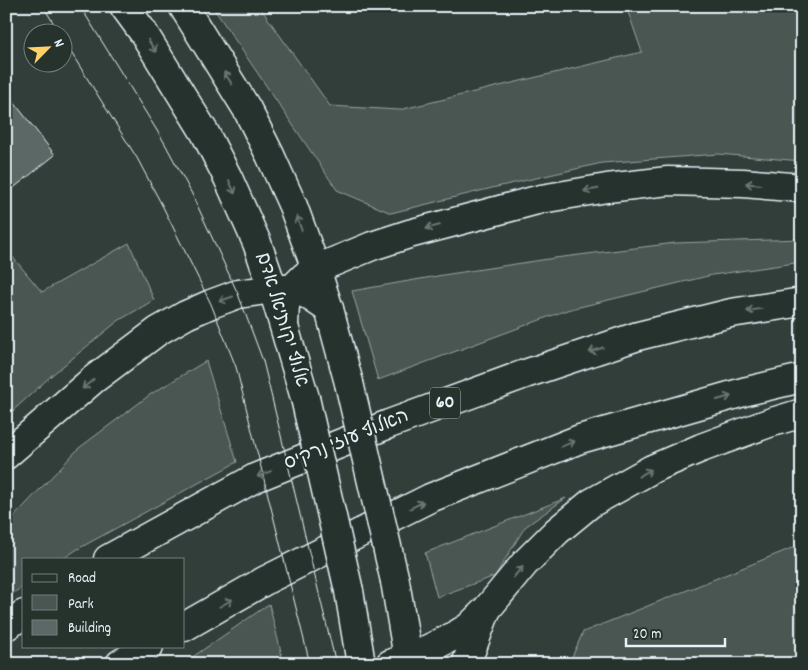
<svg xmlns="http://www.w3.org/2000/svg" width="808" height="670" font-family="Dekko,'Playpen Sans Hebrew',sans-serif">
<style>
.green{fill:#495651;stroke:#98a4a4}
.building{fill:#5c6865;stroke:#e8f1f8}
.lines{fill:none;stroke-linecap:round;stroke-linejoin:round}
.secondary-casing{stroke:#e8f1f8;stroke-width:31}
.highway-casing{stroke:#e8f1f8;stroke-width:31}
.secondary{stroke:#26332d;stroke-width:28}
.highway{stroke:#26332d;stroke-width:28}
.tram{stroke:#e8f1f8;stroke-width:1}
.secondary-bridge-casing{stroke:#e8f1f8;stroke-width:31;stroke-linecap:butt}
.secondary-bridge{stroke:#26332d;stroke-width:28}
.oneway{stroke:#6a7674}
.labels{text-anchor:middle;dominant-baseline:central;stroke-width:4;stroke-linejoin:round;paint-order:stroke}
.shield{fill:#26332d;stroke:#aeb8bb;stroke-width:1}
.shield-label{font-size:18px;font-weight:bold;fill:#e8f1f8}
.street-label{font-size:19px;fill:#e8f1f8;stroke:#26332d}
</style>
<rect width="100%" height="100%" fill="#323e39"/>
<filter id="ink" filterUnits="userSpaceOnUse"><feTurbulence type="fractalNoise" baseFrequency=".02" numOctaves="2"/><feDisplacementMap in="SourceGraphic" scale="10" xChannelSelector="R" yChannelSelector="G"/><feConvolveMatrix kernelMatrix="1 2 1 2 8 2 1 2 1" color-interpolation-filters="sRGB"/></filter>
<g filter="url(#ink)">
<g class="green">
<path d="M212 6H259L330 106 399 110 642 52 626 6H802V161L718 154 602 163 492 188 391 213 337 190Z"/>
<path d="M802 239V262L712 275 567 310 378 380 352 291 443 275 555 258 675 243Z"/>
<path d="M129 243 154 300 118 321 52 375 6 417V249L42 292Z"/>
<path d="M206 361 237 462 76 550 63 559H24V586L6 598V525L79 448 151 394Z"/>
<path d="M566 498 525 527 495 576 437 597 425 553Z"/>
<path d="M802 544V664H569L583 632Z"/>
<path d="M269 604 284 664H181L194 656Z"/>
</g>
<path class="building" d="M6 92 55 155 6 194Z"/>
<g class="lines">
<defs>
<g id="secondary">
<path d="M124 6 143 32 205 133 228 178 257 243 273 289 305 398"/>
<path d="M183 6 247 109 270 155 293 206 316 269 329 309 349 383"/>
<path d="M395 581 409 664"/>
<path d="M349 591 361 664"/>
</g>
<g id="highway">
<path d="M284 324 285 305 292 289 305 276 316 269 372 246 409 234 541 199 607 188 668 181 743 183 802 188"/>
<path d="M6 455 94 379 158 331 186 315 211 304 238 294 273 289H292L305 293 329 309"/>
<path d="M108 559 255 478 389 424 525 374 638 336 731 313 802 302"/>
<path d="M6 626 24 614"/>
<path d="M184 627 266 580 430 498 580 439 747 391 802 378"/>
<path d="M120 664 149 646"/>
<path d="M390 664 426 650 454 636 469 627 487 609 525 563 557 531 591 503 652 469 701 448 769 423 802 413"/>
<path d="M466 664 486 611"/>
</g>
</defs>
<use href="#secondary" class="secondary-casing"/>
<use href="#highway" class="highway-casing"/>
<use href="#secondary" class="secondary"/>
<use href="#highway" class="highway"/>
<g class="tram">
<path d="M43 6 59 32"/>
<path d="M80 6 164 142 192 194 238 294 263 361 336 664"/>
<path d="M62 38 137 158 163 207 211 304 236 367 310 664"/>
</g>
<defs>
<g id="secondary-bridge">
<path d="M349 383 395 581"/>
<path d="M305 398 349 591"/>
</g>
</defs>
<use href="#secondary-bridge" class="secondary-bridge-casing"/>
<use href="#secondary-bridge" class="secondary-bridge"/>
</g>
<defs><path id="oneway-shaft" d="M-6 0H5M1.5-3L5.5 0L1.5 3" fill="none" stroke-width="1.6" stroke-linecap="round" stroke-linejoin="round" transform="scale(1.25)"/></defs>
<g class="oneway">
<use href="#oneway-shaft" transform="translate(152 46) rotate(58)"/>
<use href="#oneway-shaft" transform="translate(228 78) rotate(-122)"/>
<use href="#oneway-shaft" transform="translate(753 184) rotate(-175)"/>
<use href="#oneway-shaft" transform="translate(232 187) rotate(66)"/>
<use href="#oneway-shaft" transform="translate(591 190) rotate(170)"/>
<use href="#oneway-shaft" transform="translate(299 223) rotate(-110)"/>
<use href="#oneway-shaft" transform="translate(433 227) rotate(165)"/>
<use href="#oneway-shaft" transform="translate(226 299) rotate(161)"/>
<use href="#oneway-shaft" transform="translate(754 310) rotate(171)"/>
<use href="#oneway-shaft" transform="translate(596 350) rotate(161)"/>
<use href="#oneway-shaft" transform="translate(88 384) rotate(140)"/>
<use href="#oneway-shaft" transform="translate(724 398) rotate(-16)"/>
<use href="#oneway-shaft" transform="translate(568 444) rotate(-22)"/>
<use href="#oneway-shaft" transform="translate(645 473) rotate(-29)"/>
<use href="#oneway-shaft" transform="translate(264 474) rotate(158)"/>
<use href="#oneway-shaft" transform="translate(417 505) rotate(-26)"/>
<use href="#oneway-shaft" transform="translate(518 572) rotate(-50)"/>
<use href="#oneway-shaft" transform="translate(226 603) rotate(-30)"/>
</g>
</g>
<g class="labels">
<rect class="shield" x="430" y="387.5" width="30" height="31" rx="4"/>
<g class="shield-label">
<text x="445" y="403">60</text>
</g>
<g class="street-label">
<text transform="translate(281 320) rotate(73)">אלוף יקותיאל אדם</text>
<text transform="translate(347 441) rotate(-22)">האלוף עוזי נרקיס</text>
</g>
</g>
<rect width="808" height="670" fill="none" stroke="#26332d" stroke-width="25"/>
<rect x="12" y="12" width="783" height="645" fill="none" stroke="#e8f1f8" stroke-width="2" filter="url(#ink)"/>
<rect x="22" y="558" width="162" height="90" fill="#26332d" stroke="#747f7e"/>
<rect x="32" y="574" width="25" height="8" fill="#26332d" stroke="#747f7e"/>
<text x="68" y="582" font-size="15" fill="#e8f1f8">Road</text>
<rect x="32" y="595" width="25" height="15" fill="#495651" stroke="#747f7e"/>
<text x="68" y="608" font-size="15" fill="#e8f1f8">Park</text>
<rect x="32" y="620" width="25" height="15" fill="#5c6865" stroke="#747f7e"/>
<text x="68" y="632" font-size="15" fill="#e8f1f8">Building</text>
<g transform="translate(48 48) rotate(66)"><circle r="24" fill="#26332d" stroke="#747f7e"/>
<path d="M0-4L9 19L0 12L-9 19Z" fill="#ffd166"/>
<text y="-8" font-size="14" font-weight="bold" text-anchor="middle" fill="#e8f1f8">N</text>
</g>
<path d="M626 638v8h99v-8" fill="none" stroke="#e8f1f8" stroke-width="2.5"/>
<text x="633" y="638" font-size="15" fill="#e8f1f8" stroke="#26332d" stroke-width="4" paint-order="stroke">20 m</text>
</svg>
